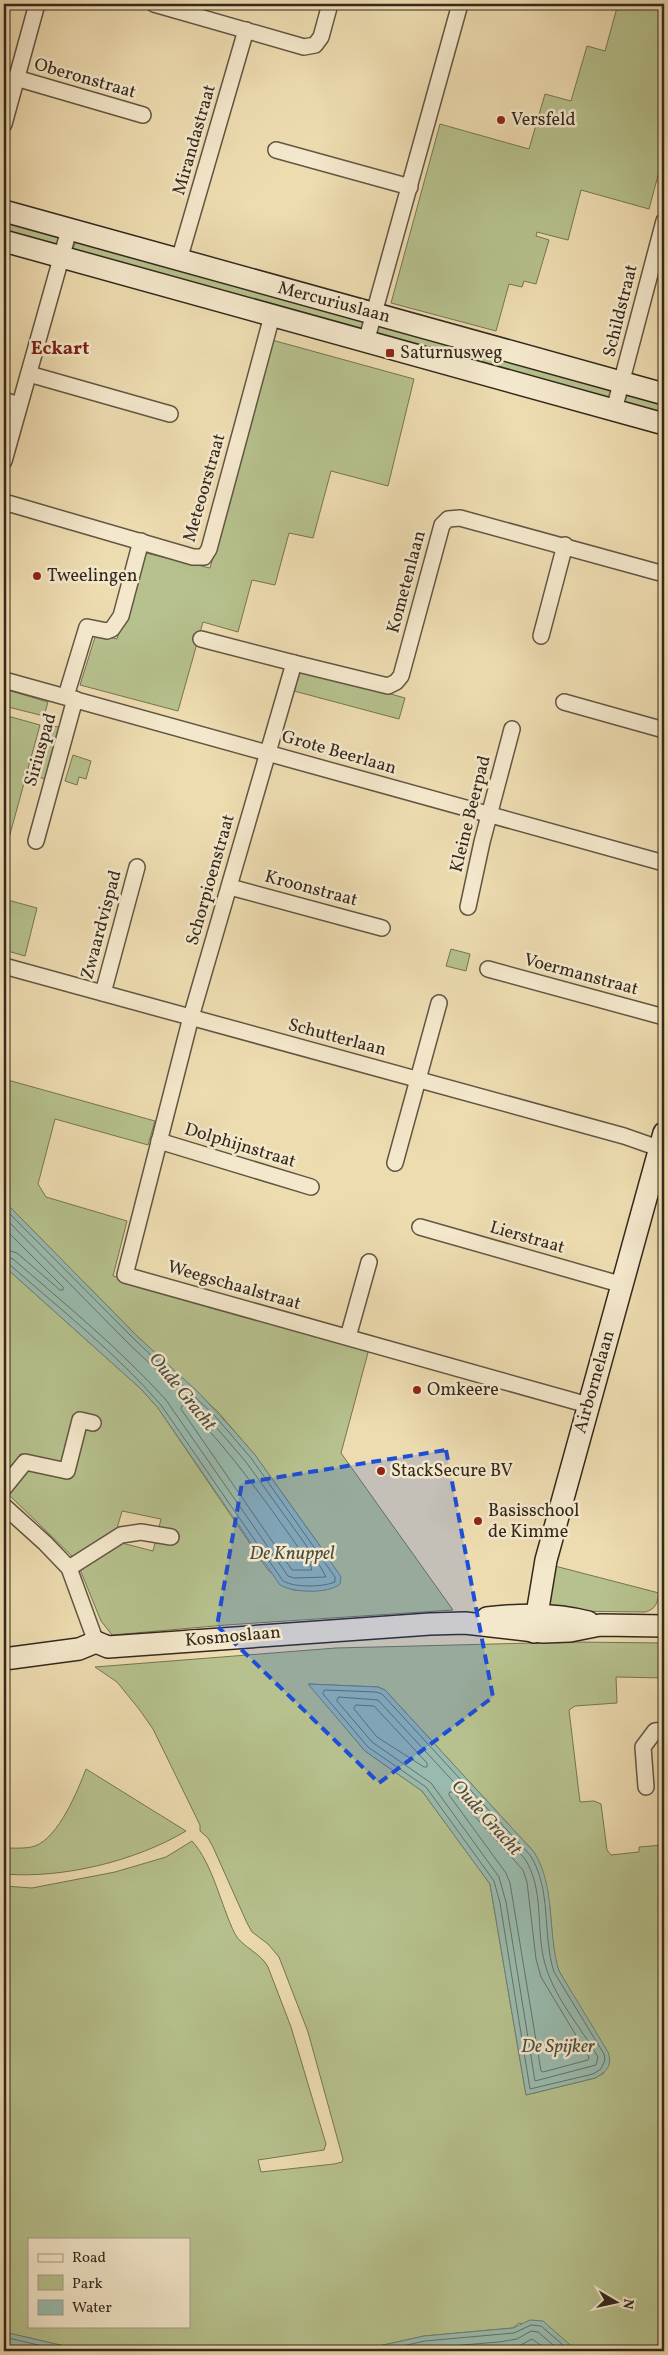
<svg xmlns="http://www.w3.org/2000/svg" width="668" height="2355" font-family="Vollkorn,serif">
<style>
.green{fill:#b6c18d;stroke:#747555;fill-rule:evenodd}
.water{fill:#99bbaf;stroke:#708175}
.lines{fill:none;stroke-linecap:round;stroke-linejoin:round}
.shore{stroke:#667266;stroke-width:1}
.street-casing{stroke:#625642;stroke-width:18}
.secondary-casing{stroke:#33291d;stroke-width:24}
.street{stroke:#f4e8cc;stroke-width:15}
.secondary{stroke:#f4e8cc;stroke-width:21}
.marked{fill:#1d4ed8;fill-opacity:0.2;stroke:#1d4ed8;stroke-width:4;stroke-dasharray:10 6;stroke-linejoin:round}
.poi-dot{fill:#8f2418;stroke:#f4e8cc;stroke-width:2}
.labels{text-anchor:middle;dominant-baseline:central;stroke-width:5;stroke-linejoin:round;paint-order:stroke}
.street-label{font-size:18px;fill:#33291d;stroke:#f4e8cc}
.poi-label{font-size:18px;fill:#33291d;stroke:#f4e8cc;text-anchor:start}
.neighbourhood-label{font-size:19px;font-weight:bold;fill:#7a1f14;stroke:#f4e8cc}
.water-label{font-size:19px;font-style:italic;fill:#4c4e42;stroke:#f4e8cc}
</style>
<rect width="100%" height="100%" fill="#eedcb1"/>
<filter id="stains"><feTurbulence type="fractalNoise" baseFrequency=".004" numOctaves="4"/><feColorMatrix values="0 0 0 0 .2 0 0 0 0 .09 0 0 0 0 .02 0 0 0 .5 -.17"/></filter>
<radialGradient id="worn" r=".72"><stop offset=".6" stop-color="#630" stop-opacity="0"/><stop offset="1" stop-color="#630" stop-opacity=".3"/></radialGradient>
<g class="green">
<path d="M618 4H642L664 10V153L649 209 581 190 568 240 537 232 536 236 549 240 536 284 524 281 522 287 509 284 496 331 391 303 440 124 529 149 545 94 571 101 587 46 605 51Z"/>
<path d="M4 217 58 234 60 239 57 248 4 238Z"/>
<path d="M77 239 364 321 362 331 72 251Z"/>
<path d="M379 324 605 383 612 391 609 399 376 334Z"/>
<path d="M272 340 414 379 388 486 331 471 313 538 289 533 275 585 252 580 238 632 203 622 178 711 80 685 96 634 117 639 141 552 210 568Z"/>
<path d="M629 392 664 399V421L624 403Z"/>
<path d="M301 669 405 698 399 719 294 691Z"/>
<path d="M4 689 48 702 44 716 4 706Z"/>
<path d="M4 715 40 725 4 856Z"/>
<path d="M49 726 59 727 45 779 35 776Z"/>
<path d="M73 755 91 761 86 779 79 777 77 785 65 781Z"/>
<path d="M4 899 37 908 25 956 4 950Z"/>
<path d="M451 949 470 954 466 971 446 966Z"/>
<path d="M4 1079 155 1121 148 1145 55 1119 38 1184 46 1197 127 1221 113 1276 369 1349 341 1453 453 1610 226 1625 112 1635 101 1621 79 1567 118 1542 153 1551 161 1519 122 1511 116 1532 73 1557 8 1494 27 1468 69 1465 20 1454 18 1461 4 1479V1426L9 1408 4 1407V1266L141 1389 158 1408 268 1570 293 1590 326 1589 325 1553 255 1455 218 1412 137 1336 4 1201Z"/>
<path d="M551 1565 659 1593C657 1604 656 1609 645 1612L561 1611 548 1605Z"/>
<path d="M573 1642 664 1643V1687L663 1678 616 1677 617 1703 575 1706 569 1710 580 1802 594 1801 601 1804 607 1850 611 1855 639 1852V1847L664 1845V2351H577L567 2343 519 2323 513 2328 424 2336 356 2351H86L4 2332V1886L32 1888 115 1872 166 1857 192 1841C213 1864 221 1906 235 1934 242 1947 261 1953 268 1967L291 2027 326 2144 324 2150 258 2160 261 2172 334 2164 342 2162 343 2159 308 2032 279 1957 268 1944 252 1932 247 1923 213 1847 208 1838 200 1831V1825L153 1729 139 1709 117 1682 95 1667 336 1648ZM309 1684 378 1687 385 1690 534 1852 550 1908 554 1957 559 1971 570 1990 604 2073 595 2078 526 2095 490 1884 422 1791 365 1751ZM29 2239H189V2326H29Z"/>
<path d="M86 1769 186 1831C136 1861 62 1879 4 1874V1848C13 1848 26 1849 35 1846 59 1837 78 1790 86 1769Z"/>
</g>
<g class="water">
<path d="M4 1201 137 1336 198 1392 235 1432 255 1455 325 1553 341 1577 340 1584C328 1594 294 1593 280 1585L158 1408 141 1389 4 1266Z"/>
<path d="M308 1684 378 1687 385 1690 534 1852C556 1887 547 1932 559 1971L608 2052C613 2066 606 2072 595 2078L526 2095 490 1884 422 1791 365 1751Z"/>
<path d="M530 2320 543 2321 577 2351H356L424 2336 513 2328Z"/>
<path d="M4 2332 86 2351H4Z"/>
</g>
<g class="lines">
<g class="shore">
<path d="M4 1208 134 1339 215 1416 251 1458 335 1577V1582C323 1587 295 1588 283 1581L161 1405C116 1353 60 1309 9 1264L4 1263"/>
<path d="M4 1217 129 1344 210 1420 246 1462 316 1559 326 1577 294 1578 288 1576 166 1400C120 1349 65 1304 13 1259L4 1256"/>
<path d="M4 1228 63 1287V1290H60L17 1253 4 1249"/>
<path d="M182 1406 185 1405C233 1453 271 1509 310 1564L312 1570H292L181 1409Z"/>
<path d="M325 1690 376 1692 382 1694 530 1855C552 1889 542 1934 554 1972L604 2054 605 2060 601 2069 593 2074 530 2089 500 1903 494 1881 426 1787 368 1747 323 1694Z"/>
<path d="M339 1697 378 1700 525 1859C544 1889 536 1927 544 1960 552 1995 580 2026 598 2057L596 2065 535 2081 506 1902 499 1877 431 1783 372 1742 337 1701Z"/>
<path d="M356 1705 374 1706 427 1763V1767H424L377 1737 354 1709Z"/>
<path d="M450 1792H453L523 1870 527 1882 536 1959 541 1977 589 2057 588 2060 543 2072 541 2071 510 1883 506 1873 449 1795Z"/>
<path d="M4 2337 64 2351"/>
<path d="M380 2351 425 2341 514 2333 531 2325 541 2326 570 2351"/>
<path d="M409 2351 426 2348 499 2342 517 2339 531 2331 538 2332 560 2351"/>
<path d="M484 2351 517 2347 532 2339 549 2351"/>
</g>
<defs>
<g id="street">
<path d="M154 4 304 47 315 45 321 37 330 4"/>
<path d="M16 78 143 115"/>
<path d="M4 124 37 4"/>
<path d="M276 150 410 187"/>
<path d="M179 260 246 30"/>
<path d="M366 342 460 4"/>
<path d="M29 374 170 414"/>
<path d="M4 400 19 405"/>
<path d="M614 410 664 221"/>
<path d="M4 461 69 230"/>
<path d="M4 502 193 557H204L209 549 272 316"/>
<path d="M541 636 565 545"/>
<path d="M201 639 294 663"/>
<path d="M4 680 664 863"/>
<path d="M66 696 87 627 107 631 112 629 121 616 141 541"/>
<path d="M564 702 664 730"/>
<path d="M36 841 75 699"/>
<path d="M230 887 382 928"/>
<path d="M468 907 482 842 512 729"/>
<path d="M4 966 624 1136 664 1150"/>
<path d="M488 969 664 1017"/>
<path d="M103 993 137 867"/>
<path d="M159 1141 311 1187"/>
<path d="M395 1163 439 1003"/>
<path d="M420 1227 623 1285"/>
<path d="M348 1337 369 1262"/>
<path d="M588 1405 125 1275 191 1017 294 663 388 686 396 682 401 676 442 525 448 519 460 518 664 574"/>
<path d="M4 1488 25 1462 67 1471 80 1420 93 1423"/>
<path d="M4 1506 45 1543 69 1568 96 1642"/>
<path d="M69 1568 121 1535 141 1532 171 1537"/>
<path d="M646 1787 643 1747 655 1731 664 1730"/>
</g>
<g id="secondary">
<path d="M4 211 664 394"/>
<path d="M4 241 664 424"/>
<path d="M487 1618C520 1614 555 1613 588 1622"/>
<path d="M534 1632 546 1560 664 1133"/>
<path d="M4 1659 79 1649 96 1642 108 1647 430 1624 465 1623 543 1632 570 1631 600 1625 664 1626"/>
</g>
</defs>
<use href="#street" class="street-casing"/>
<use href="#secondary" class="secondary-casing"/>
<use href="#street" class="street"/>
<use href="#secondary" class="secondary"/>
</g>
<path class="marked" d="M446 1450 493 1697 379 1783 217 1626 242 1483Z"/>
<g class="poi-dot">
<circle cx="501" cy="120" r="5"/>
<rect x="385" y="348" width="10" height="10" rx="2.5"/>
<circle cx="37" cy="576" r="5"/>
<circle cx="417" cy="1390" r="5"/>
<circle cx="381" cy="1471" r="5"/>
<circle cx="478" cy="1521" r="5"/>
</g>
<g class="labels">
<g class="street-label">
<text transform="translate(85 79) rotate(16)">Oberonstraat</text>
<text transform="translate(195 140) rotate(-74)">Mirandastraat</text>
<text transform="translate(334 303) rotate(15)">Mercuriuslaan</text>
<text transform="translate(621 311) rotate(-76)">Schildstraat</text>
<text transform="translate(205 488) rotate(-74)">Meteoorstraat</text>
<text transform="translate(407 582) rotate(-75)">Kometenlaan</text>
<text transform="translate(41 750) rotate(-74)">Siriuspad</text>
<text transform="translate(339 753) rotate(16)">Grote Beerlaan</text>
<text transform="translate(471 814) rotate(-76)">Kleine Beerpad</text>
<text transform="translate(211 880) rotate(-74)">Schorpioenstraat</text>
<text transform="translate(311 889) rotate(15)">Kroonstraat</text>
<text transform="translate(102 925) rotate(-75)">Zwaardvispad</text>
<text transform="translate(581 975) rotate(15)">Voermanstraat</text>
<text transform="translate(337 1038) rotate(15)">Schutterlaan</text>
<text transform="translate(240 1146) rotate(17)">Dolphijnstraat</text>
<text transform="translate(527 1238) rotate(16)">Lierstraat</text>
<text transform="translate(234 1286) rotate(16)">Weegschaalstraat</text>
<text transform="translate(595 1382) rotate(-74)">Airbornelaan</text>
<text transform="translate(233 1637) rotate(-5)">Kosmoslaan</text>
</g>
<g class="poi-label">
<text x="511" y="120">Versfeld</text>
<text x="400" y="353">Saturnusweg</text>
<text x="47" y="576">Tweelingen</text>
<text x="427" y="1390">Omkeere</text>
<text x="391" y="1471">StackSecure BV</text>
<text x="488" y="1511">Basisschool<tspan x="488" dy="21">de Kimme</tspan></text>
</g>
<g class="neighbourhood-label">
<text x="60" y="349">Eckart</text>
</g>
<g class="water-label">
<text transform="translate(182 1392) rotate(51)">Oude Gracht</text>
<text x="292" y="1554">De Knuppel</text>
<text transform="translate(486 1818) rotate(48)">Oude Gracht</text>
<text x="558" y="2047">De Spijker</text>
</g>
</g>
<rect width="668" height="2355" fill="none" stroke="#eedcb1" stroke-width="20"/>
<rect x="5" y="5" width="658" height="2345" fill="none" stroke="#33291d" stroke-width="2.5"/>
<rect x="10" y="10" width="648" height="2335" fill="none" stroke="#33291d"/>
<rect x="28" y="2238" width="162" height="90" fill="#f4e8cc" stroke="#a79c86"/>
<rect x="38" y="2254" width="25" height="8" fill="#f4e8cc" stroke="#a79c86"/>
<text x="72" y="2262" font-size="15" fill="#33291d">Road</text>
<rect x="38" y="2275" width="25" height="15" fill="#b6c18d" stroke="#a79c86"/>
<text x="72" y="2288" font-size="15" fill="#33291d">Park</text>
<rect x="38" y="2300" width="25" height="15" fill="#99bbaf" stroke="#a79c86"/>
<text x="72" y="2312" font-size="15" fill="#33291d">Water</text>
<g transform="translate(616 2302) rotate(99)" stroke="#f4e8cc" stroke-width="4" paint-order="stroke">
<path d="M0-4L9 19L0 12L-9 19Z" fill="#33291d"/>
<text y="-8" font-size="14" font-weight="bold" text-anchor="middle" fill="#33291d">N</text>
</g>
<rect width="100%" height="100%" filter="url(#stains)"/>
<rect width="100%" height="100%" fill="url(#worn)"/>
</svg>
